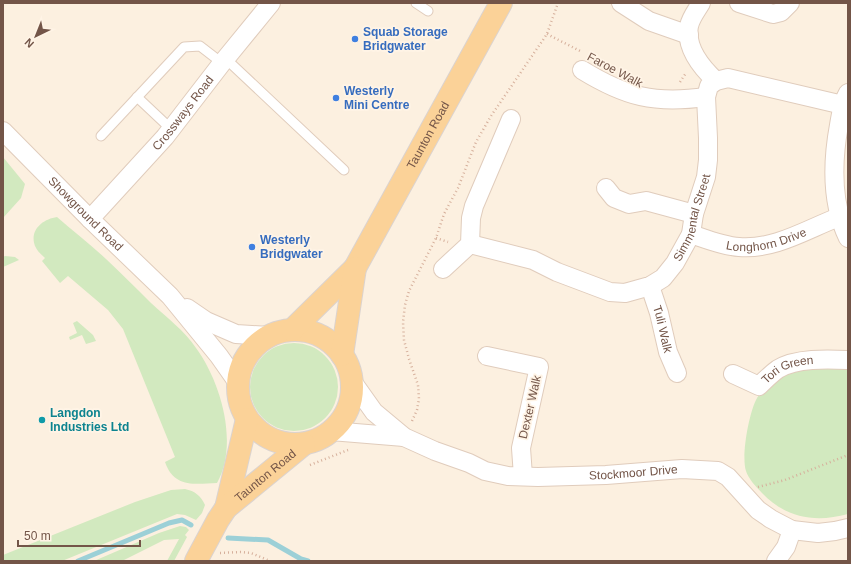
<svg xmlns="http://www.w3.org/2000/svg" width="851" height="564" font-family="Helvetica,sans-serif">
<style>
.green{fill:#d2e9bf}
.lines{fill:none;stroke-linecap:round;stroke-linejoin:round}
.stream{stroke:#9cd0d7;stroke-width:5}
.service-casing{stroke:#e0ccbc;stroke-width:11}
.minor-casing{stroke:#e0ccbc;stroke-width:20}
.primary-casing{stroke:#dbd3cf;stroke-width:24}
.path{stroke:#d6b09c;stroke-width:2.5;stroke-dasharray:1 3;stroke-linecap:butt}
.service{stroke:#fff;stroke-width:9}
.minor{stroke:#fff;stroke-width:18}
.primary{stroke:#fbd298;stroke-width:22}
.shop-dot{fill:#3f7fe0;stroke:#fff4e6;stroke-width:1.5}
.culture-dot{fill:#0f9aa8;stroke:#fff4e6;stroke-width:1.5}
.labels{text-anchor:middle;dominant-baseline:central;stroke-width:3.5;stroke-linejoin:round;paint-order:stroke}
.shop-label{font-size:12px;font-weight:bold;fill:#366cbe;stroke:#fff4e6;text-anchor:start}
.street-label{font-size:12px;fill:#735548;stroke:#fff4e6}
.culture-label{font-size:12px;font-weight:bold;fill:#0d838f;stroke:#fff4e6;text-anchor:start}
</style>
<rect width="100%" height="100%" fill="#fcf0e0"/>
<g class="green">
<path d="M3 157 25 184 21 198 3 218Z"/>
<path d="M57 217C73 231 90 244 106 259 121 273 136 288 151 303 167 318 184 330 196 348 221 382 239 444 217 483 194 484 174 488 165 462L175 457 123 329 108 310 68 276 60 283 42 261 45 258C41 254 37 251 35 246 29 230 43 219 57 217Z"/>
<path d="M5 256 15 257 19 260 3 267V257Z"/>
<path d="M77 321 93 335 96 341 86 344 82 335 70 340 69 337 77 333 73 323Z"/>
<circle cx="294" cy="387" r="44"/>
<path d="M848 367V514C815 523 786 518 762 493 756 487 748 478 746 471 741 456 749 414 756 400 760 391 776 376 785 373 804 365 828 368 848 367Z"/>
<path d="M185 489C195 491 201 496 205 505L202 513 196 520 185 515 177 514 62 561H3V555L135 502 171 490Z"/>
<path d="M180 526 186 527 189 530 185 535 187 537 174 561H167L179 539 164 540 122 561H94L159 533Z"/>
</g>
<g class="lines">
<g class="stream">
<path d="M228 538 268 540 301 559 308 561"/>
<path d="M78 561 169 523 182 520 191 525"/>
</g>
<defs>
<g id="service">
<path d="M416 3 428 11"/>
<path d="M225 58 344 170"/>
<path d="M137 97 171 129"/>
<path d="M101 136 184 47 200 46 222 63"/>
</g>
<g id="minor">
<path d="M621 3 649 21 689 35"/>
<path d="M701 3C697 10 691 17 689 26 685 48 701 67 716 81"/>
<path d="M739 3 773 14 781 12 790 3"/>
<path d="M582 70C626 97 654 104 706 97"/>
<path d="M848 93C842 103 841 114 839 125 832 163 831 203 848 238"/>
<path id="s1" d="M3 131 90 219 170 296 219 356 238 383"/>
<path d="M606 188 614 198 629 204 646 201 694 214"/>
<path id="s2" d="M90 219 165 137 222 63 271 3"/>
<path id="s3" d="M691 234C706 239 723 246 739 247 775 250 807 229 839 217"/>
<path id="s4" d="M470 244 533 260 557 272 610 292 625 293 650 286 663 278 675 263 691 234 694 214 706 177 708 160V138L706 97 709 86 716 81 728 78 843 105"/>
<path d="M443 269 470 244 471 218 474 206 511 119"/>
<path id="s5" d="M650 286 659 313 668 352 677 373"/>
<path d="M187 308 206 321 236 334 269 336"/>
<path d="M487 356 539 367 521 448 523 476"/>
<path id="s6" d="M733 374 759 386C765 380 771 374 778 369 796 358 827 359 848 360"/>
<path id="s7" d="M352 381 374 412 404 437 435 451 469 463 485 471 508 476 538 477 606 475 682 469 718 471 728 477 758 510 771 519 792 530 818 533 835 531 848 528"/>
<path d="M331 431 404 437"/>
<path d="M776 561 786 547 792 530"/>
</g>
<g id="primary">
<circle cx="295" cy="387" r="57"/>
<path id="s8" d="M292 330 355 268 501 3"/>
<path d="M342 355 355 268"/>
<path d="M226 508 247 419"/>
<path id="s9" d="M196 561 218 520 226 508 304 444"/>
</g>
</defs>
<use href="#service" class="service-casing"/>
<use href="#minor" class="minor-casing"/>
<use href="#primary" class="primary-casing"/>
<g class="path">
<path d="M547 34 582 52"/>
<path d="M680 82 686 73"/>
<path d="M436 238 448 242"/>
<path d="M412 421 417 410 419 399 418 385 409 359 404 340 403 322 405 305 409 291 436 238 444 214 458 188 476 142 491 116 547 34 558 3"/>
<path d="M310 465 348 450"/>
<path d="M758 487 785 480 848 455"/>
<path d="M220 553 240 552 251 553 270 561"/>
</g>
<use href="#service" class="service"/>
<use href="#minor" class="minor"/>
<use href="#primary" class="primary"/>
</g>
<g class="shop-dot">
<circle cx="355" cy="39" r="4"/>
<circle cx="336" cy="98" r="4"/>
<circle cx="252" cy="247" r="4"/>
</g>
<circle class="culture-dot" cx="42" cy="420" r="4"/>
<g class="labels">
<g class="shop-label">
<text x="363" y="32">Squab Storage<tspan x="363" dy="14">Bridgwater</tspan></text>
<text x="344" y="91">Westerly<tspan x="344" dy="14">Mini Centre</tspan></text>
<text x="260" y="240">Westerly<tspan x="260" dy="14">Bridgwater</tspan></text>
</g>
<g class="street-label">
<text transform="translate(615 70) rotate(28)">Faroe Walk</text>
<text stroke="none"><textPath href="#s2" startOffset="141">Crossways Road</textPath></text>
<text stroke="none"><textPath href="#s8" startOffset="240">Taunton Road</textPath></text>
<text stroke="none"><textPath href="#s1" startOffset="117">Showground Road</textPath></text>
<text stroke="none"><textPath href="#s4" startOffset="273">Simmental Street</textPath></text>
<text stroke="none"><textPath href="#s3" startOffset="78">Longhorn Drive</textPath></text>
<text stroke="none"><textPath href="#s5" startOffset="45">Tuli Walk</textPath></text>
<text stroke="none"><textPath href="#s6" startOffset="63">Tori Green</textPath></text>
<text transform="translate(530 407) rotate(-77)">Dexter Walk</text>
<text stroke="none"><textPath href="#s7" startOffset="314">Stockmoor Drive</textPath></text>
<text stroke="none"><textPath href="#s9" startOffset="112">Taunton Road</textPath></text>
</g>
<g class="culture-label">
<text x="50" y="413">Langdon<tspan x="50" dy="14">Industries Ltd</tspan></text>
</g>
</g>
<rect width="851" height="564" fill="none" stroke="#735548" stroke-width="8"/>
<g transform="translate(36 36) rotate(223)" stroke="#fff4e6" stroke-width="3" paint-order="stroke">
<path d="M0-3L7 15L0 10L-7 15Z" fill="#735548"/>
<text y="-6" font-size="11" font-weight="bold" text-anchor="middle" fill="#735548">N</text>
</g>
<path d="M18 540v6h122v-6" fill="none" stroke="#735548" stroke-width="2"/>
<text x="24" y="540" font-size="12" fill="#735548" stroke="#fff4e6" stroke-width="3" paint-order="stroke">50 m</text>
</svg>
